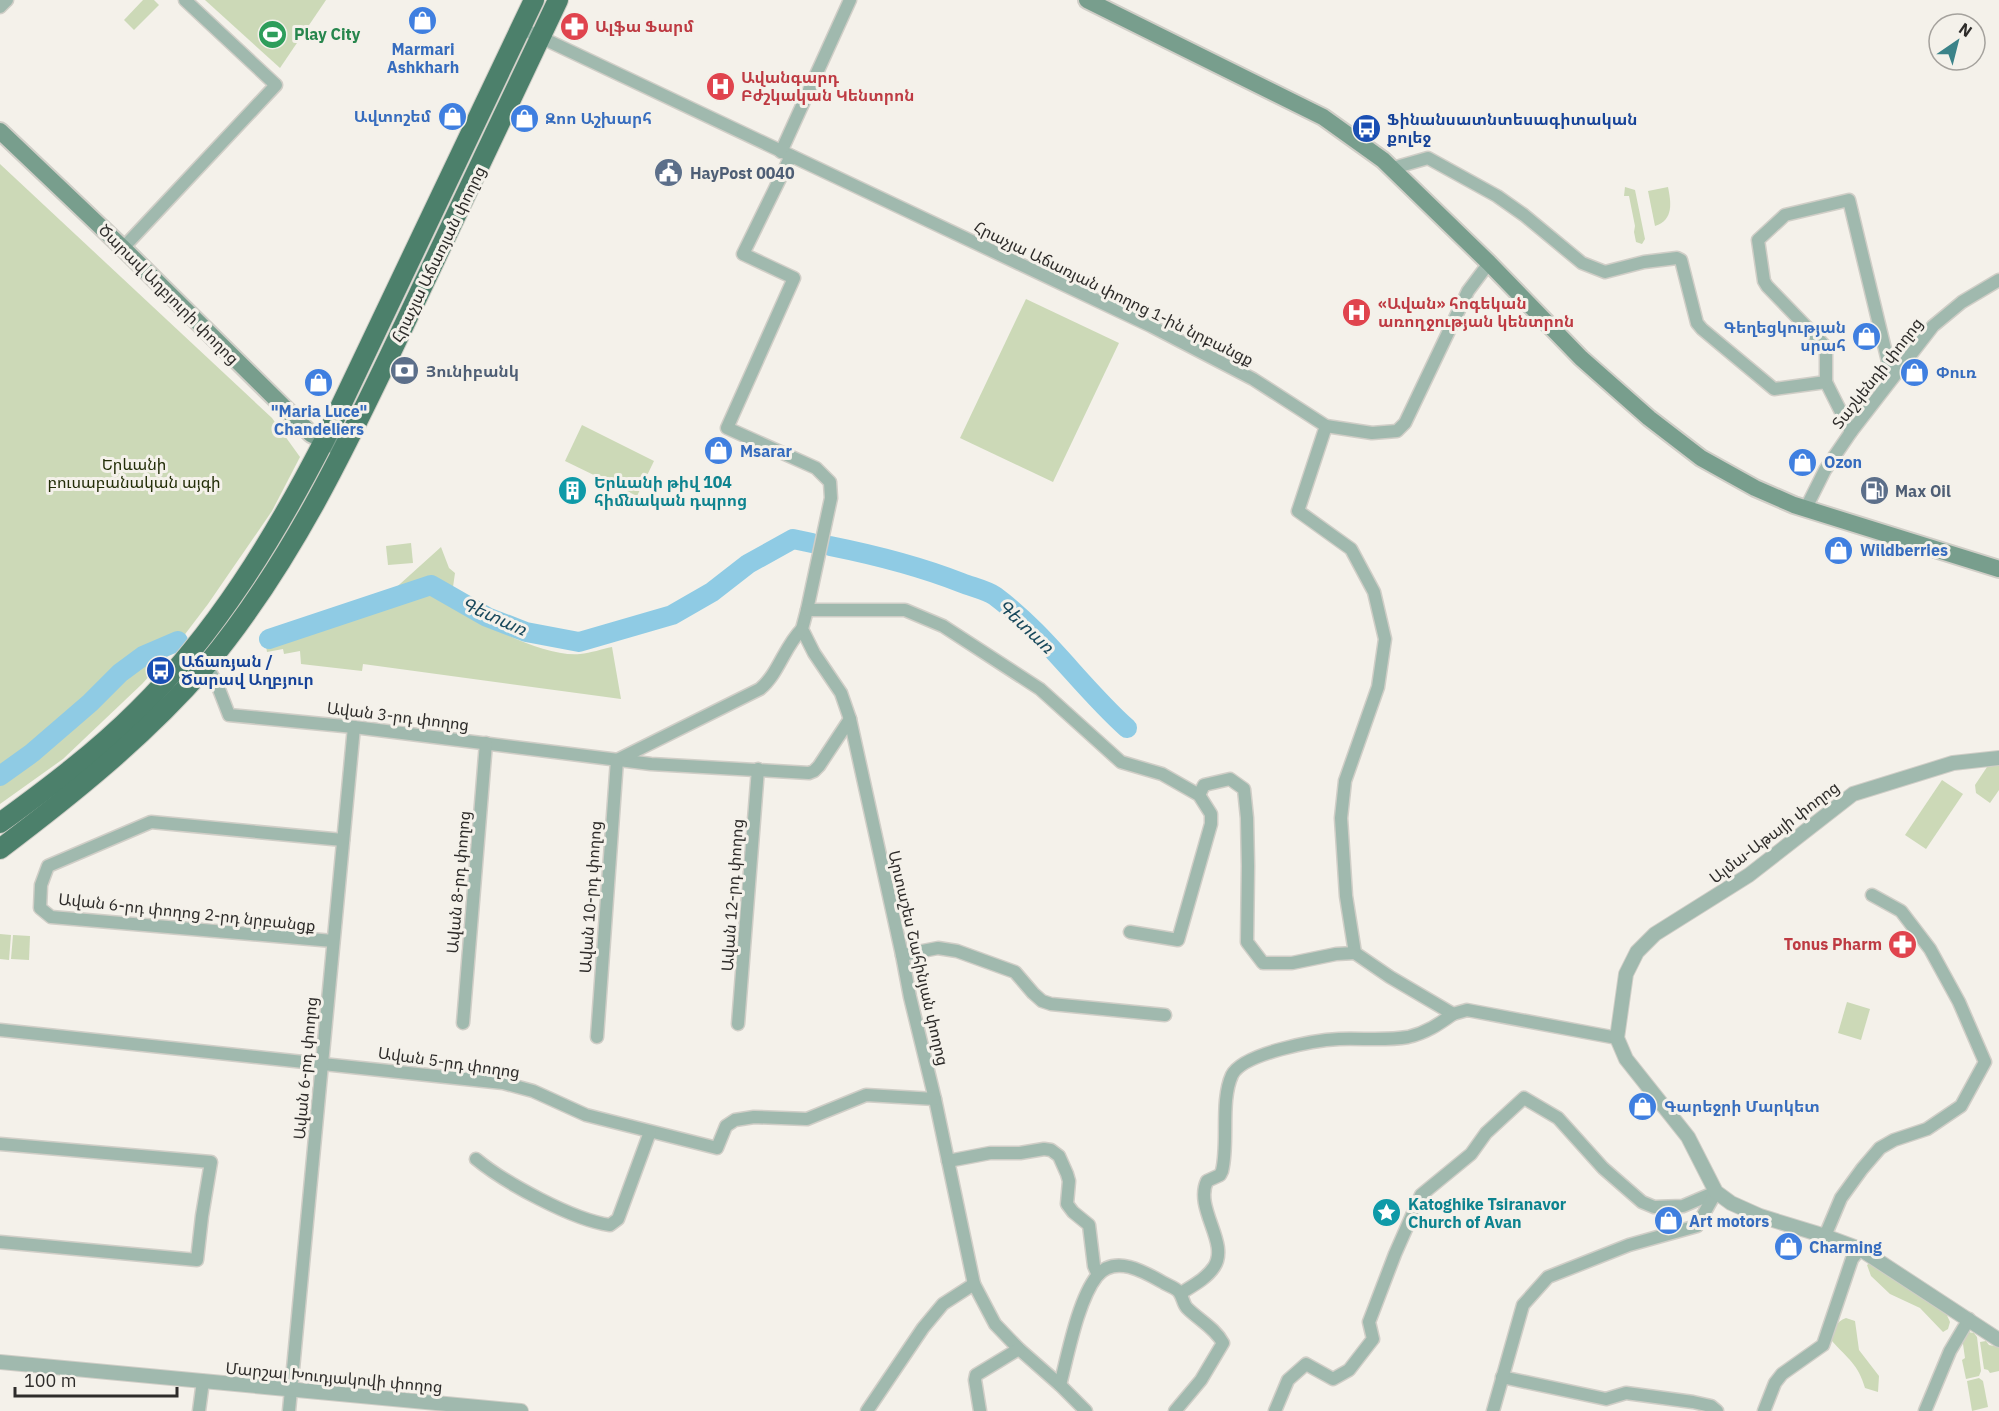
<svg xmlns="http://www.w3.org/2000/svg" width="1999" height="1411" font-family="'IBM Plex Sans','Noto Sans Armenian',sans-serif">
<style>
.green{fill:#ccd9b7}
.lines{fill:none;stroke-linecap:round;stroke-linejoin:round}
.river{stroke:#8fcbe4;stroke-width:20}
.minor-casing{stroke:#d0cec7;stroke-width:15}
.tertiary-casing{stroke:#d0cec7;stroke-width:16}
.secondary-casing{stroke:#d0cec7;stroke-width:20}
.trunk-casing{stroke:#d0cec7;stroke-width:22}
.minor{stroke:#a0b9ae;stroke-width:12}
.tertiary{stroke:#a0b9ae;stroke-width:14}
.secondary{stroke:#789e8d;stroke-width:16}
.trunk{stroke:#4c806b;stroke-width:20}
.labels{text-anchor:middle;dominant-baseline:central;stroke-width:6;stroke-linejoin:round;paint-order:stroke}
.health-label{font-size:16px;font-weight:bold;fill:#be3a42;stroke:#f4f1ea;text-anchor:start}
.leisure-label{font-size:16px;font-weight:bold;fill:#27864d;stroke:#f4f1ea;text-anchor:start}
.shop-label{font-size:16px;font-weight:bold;fill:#366cbe;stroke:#f4f1ea;text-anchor:start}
.transit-label{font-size:16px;font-weight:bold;fill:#164399;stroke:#f4f1ea;text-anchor:start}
.service-label{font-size:16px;font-weight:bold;fill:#4e5e75;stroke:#f4f1ea;text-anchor:start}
.street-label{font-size:16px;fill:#2e2c2a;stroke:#f4f1ea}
.park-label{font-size:16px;fill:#232e08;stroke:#f4f1ea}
.culture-label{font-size:16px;font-weight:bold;fill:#0d838f;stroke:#f4f1ea;text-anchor:start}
.water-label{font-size:18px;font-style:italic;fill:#18495c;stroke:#f4f1ea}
</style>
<rect width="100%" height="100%" fill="#f4f1ea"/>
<g class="green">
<path d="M143 0H154L159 5 134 30 124 20Z"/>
<path d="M205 0H326L280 68Z"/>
<path d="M0 164 272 418 300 457 272 511 208 604 173 650 142 684 63 759 0 804Z"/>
<path d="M1625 187 1635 190 1645 239 1642 244 1636 242 1634 232 1635 226 1629 196H1624Z"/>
<path d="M1668 187C1671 202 1674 220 1655 226L1648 191Z"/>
<path d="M1026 299 1119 343 1053 482 960 438Z"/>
<path d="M582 425 654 461 637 496 565 461Z"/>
<path d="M411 543 413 563 388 565 386 546Z"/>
<path d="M441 547 449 568 455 573 451 601C481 624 542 657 580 654 591 653 602 649 612 647L621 699 363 664 362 671 301 664 300 651 284 654 283 649 267 652 264 634 390 593Z"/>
<path d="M1999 765V790L1990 803 1976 793 1975 785 1987 767Z"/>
<path d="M1942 780 1963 794 1926 849 1905 835Z"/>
<path d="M0 934 11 935 9 960 0 959Z"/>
<path d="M13 935 30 936 29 960 11 959Z"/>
<path d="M1847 1002 1870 1009 1861 1040 1838 1033Z"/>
<path d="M1871 1262 1946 1313 1950 1322 1948 1329 1943 1332 1920 1308 1890 1294 1871 1276 1867 1265Z"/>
<path d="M1846 1318 1855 1321 1859 1350 1879 1376 1878 1392 1865 1388C1858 1364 1848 1359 1832 1341 1832 1331 1836 1321 1846 1318Z"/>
<path d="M1968 1332 1974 1333 1977 1337 1981 1371 1979 1376 1966 1379 1962 1360 1965 1358 1962 1337Z"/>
<path d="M1986 1341 1989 1345 1999 1347V1371L1990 1373 1988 1370 1984 1369 1980 1342Z"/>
<path d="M1979 1378 1983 1381 1988 1407 1972 1411 1967 1381Z"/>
</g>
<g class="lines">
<g class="river">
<path d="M830 546C875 555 919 566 962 583 972 587 986 590 995 596 1046 634 1081 687 1127 728"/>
<path d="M269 639 431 585 487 617 526 632 579 642 672 615 712 592 748 564 793 539 812 543"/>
<path d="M0 776 32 753 90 703 120 673 143 656 178 641"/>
</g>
<defs>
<g id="minor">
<path d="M0 7 7 0"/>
<path d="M521 28 1151 326 1253 379 1326 426 1372 433 1397 431 1405 423 1468 291 1489 263"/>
<path d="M781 152 850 0"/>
<path d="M791 156 743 254 794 278 727 428 816 468 830 482 831 498 807 610 802 629 814 653 841 693 850 719 902 955 910 997 935 1099 974 1284 995 1324 1019 1349 1060 1385 1086 1411"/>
<path d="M1393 168 1428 158 1497 196 1524 215 1582 263 1605 272 1644 262 1677 258 1681 260 1697 323 1702 329 1774 389 1826 382 1851 432"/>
<path d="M123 248 276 85 185 0"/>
<path d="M1826 382V351L1824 345 1767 286 1764 281 1758 240 1785 215 1849 200 1892 378"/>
<path d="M1326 426 1298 511 1351 549 1374 592 1385 639 1378 687 1345 781 1341 818 1346 896 1355 953 1390 977 1453 1014 1467 1010 1617 1038"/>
<path d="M1806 508 1825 470 1851 432 1933 326 1962 302 1999 280"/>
<path d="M807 610H905L943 626 1040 689 1121 762 1162 774 1199 795 1211 814V824L1178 940 1130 932"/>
<path d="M206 665 217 684 229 715 354 727 651 764 809 773 814 771 819 766 850 719"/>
<path d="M1199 795 1204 785 1230 779 1244 789 1247 818 1248 866 1247 942 1263 963H1292L1336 954 1355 953"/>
<path d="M333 941 51 917 40 908 41 885 48 866 151 822 343 840"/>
<path d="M902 955 938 948 957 951 1015 972 1033 993 1042 1001 1051 1004 1165 1015"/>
<path d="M463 1023 486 743"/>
<path d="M738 1024 758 769"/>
<path d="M0 1030 503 1083 533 1091 586 1115 717 1148 726 1126 735 1120 754 1117 807 1119 866 1095 935 1099"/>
<path d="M597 1037 617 760 760 689C779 673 784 647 802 629"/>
<path d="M0 1144 211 1162 202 1216 197 1260 0 1242"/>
<path d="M476 1159C505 1183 573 1220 610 1225L618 1219 650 1132"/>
<path d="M948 1161 990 1153H1020L1044 1149 1051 1150 1059 1156 1067 1174 1069 1181 1067 1204 1073 1212 1089 1225 1094 1266 1098 1275"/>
<path d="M1825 1236 1841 1198 1862 1169 1880 1148 1894 1140 1927 1129 1961 1106 1985 1062 1959 1002 1930 949 1901 911 1872 895"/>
<path d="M1181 1293C1192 1286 1206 1279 1214 1267 1230 1243 1194 1209 1207 1181L1220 1175 1222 1171C1229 1143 1220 1101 1232 1075 1243 1053 1316 1040 1339 1039 1362 1038 1385 1041 1408 1037 1426 1033 1439 1024 1453 1014"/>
<path d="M1502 1377 1606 1399 1626 1393 1693 1402 1711 1406 1717 1411"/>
<path d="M1060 1385C1068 1354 1078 1300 1097 1276 1115 1254 1145 1272 1164 1283 1169 1286 1176 1288 1179 1292 1183 1297 1183 1304 1187 1308 1199 1320 1215 1328 1223 1343L1201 1380 1175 1411"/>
<path d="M199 1411 203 1381"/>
<path d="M289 1411 354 727"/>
<path d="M867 1411 923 1328 943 1304 974 1284"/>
<path d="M980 1411 975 1380 976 1375 1019 1349"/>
<path d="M1275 1411 1288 1380 1306 1364 1333 1379 1349 1370 1373 1339 1369 1322 1395 1254 1421 1195 1471 1154 1486 1133 1524 1098 1558 1118 1603 1168 1642 1202 1654 1207 1683 1206 1716 1192"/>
<path d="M1493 1411 1523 1305 1548 1277 1629 1245 1697 1226 1716 1192"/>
<path d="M1764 1411 1775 1383 1782 1374 1823 1345 1852 1259 1860 1249"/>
<path d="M1925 1411 1950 1351 1969 1319"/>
</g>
<g id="tertiary">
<path d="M1999 758 1953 763 1853 794 1749 875 1655 934 1637 952 1626 974 1617 1038 1626 1059 1688 1137 1716 1192 1731 1203 1760 1216 1825 1236 1860 1249 1999 1340"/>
<path d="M0 1362 521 1411"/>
</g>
<g id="secondary">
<path d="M1087 0 1323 117 1383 160 1489 263 1581 358 1649 418 1701 458 1755 488 1794 505 1999 569"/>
<path d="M0 131 123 248 311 434 335 446"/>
</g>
<g id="trunk">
<path d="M0 823C48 788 96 752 138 710 216 633 274 538 324 441L534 0"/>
<path d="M0 849C73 794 145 736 205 667 291 564 348 443 405 323 456 215 507 108 558 0"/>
</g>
</defs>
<use href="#minor" class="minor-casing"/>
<use href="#tertiary" class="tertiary-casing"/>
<use href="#secondary" class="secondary-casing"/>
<use href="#trunk" class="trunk-casing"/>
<use href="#minor" class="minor"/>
<use href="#tertiary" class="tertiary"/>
<use href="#secondary" class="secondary"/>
<use href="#trunk" class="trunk"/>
</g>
<defs>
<symbol id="shop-disc" viewBox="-11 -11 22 22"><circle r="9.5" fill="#3f7fe0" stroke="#f4f1ea"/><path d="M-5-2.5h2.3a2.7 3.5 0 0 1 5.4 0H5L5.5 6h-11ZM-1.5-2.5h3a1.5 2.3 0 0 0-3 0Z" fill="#fff"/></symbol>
<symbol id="pharmacy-disc" viewBox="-11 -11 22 22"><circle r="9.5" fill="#e0444e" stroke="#f4f1ea"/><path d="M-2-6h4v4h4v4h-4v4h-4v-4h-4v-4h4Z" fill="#fff"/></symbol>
<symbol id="stadium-disc" viewBox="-11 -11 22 22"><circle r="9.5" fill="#2e9e5b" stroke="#f4f1ea"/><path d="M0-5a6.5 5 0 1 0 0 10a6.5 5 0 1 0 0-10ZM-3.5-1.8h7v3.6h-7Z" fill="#fff"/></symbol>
<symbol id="hospital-disc" viewBox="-11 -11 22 22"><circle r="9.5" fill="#e0444e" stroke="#f4f1ea"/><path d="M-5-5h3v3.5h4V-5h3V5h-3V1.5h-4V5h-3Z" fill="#fff"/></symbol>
<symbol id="bus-disc" viewBox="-11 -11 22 22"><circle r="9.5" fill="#1a4fb4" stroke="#f4f1ea"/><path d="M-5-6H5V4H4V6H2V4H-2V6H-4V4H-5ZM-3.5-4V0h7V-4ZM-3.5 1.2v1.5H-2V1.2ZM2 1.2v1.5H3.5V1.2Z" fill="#fff"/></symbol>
<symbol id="civic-disc" viewBox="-11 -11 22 22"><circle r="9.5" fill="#5c6f8a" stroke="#f4f1ea"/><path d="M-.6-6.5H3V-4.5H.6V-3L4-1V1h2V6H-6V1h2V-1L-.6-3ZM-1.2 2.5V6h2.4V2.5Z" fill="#fff"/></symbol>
<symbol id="bank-disc" viewBox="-11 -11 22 22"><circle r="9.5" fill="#5c6f8a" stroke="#f4f1ea"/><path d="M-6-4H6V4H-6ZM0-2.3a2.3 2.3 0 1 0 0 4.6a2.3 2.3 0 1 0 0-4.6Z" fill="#fff"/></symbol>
<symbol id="building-disc" viewBox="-11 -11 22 22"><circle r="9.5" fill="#0f9aa8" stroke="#f4f1ea"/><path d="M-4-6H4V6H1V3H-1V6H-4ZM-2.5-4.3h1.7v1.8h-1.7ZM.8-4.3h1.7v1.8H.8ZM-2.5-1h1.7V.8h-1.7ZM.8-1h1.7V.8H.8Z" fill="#fff"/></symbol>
<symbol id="fuel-disc" viewBox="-11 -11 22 22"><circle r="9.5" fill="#5c6f8a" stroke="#f4f1ea"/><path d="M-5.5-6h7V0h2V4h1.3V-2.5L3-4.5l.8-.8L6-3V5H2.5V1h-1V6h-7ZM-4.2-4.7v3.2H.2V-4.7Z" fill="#fff"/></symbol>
<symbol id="sight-disc" viewBox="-11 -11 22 22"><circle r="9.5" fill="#0f9aa8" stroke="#f4f1ea"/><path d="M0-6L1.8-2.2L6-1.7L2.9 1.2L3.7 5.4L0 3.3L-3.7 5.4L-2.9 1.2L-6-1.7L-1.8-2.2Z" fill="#fff"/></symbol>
</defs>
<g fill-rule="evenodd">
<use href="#shop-disc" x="406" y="4" width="33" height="33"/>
<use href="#pharmacy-disc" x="558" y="10" width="33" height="33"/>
<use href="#stadium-disc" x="256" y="18" width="33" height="33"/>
<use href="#hospital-disc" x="704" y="70" width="33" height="33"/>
<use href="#shop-disc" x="436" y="100" width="33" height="33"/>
<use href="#shop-disc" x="508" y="102" width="33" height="33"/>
<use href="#bus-disc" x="1350" y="112" width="33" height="33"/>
<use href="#civic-disc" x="652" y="156" width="33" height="33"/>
<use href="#hospital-disc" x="1340" y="296" width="33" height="33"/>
<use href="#shop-disc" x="1850" y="320" width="33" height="33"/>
<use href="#bank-disc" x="388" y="354" width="33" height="33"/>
<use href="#shop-disc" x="1898" y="356" width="33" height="33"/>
<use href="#shop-disc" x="302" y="366" width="33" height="33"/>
<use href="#shop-disc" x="702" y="434" width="33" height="33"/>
<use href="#shop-disc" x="1786" y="446" width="33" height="33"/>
<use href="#building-disc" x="556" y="474" width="33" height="33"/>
<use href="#fuel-disc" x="1858" y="474" width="33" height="33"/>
<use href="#shop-disc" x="1822" y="534" width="33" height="33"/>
<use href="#bus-disc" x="144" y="654" width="33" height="33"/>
<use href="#pharmacy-disc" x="1886" y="928" width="33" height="33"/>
<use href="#shop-disc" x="1626" y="1090" width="33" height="33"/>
<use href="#sight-disc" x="1370" y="1196" width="33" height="33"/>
<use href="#shop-disc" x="1652" y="1204" width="33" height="33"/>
<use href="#shop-disc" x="1772" y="1230" width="33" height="33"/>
</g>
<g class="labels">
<g class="health-label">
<text x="595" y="26">Ալֆա Ֆարմ</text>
<text x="741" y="77">Ավանգարդ<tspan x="741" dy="18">Բժշկական Կենտրոն</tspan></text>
<text x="1378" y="303">«Ավան» հոգեկան<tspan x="1378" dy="18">առողջության կենտրոն</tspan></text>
<text x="1882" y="944" text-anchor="end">Tonus Pharm</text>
</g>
<g class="leisure-label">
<text x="294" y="34">Play City</text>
</g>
<g class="shop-label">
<text x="423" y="49" text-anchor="middle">Marmari<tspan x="423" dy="18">Ashkharh</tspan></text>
<text x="431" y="116" text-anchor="end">Ավտոշեմ</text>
<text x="545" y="118">Զոո Աշխարհ</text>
<text x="1846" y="327" text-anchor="end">Գեղեցկության<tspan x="1846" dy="18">սրահ</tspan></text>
<text x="1936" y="372">Փուռ</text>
<text x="319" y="411" text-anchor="middle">"Maria Luce"<tspan x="319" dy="18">Chandeliers</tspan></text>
<text x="740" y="451">Msarar</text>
<text x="1824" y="462">Ozon</text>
<text x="1860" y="550">Wildberries</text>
<text x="1664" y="1106">Գարեջրի Մարկետ</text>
<text x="1689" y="1221">Art motors</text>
<text x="1809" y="1247">Charming</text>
</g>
<g class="transit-label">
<text x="1387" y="119">Ֆինանսատնտեսագիտական<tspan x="1387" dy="18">քոլեջ</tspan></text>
<text x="181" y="661">Աճառյան /<tspan x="181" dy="18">Ծարավ Աղբյուր</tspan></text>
</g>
<g class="service-label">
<text x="690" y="173">HayPost 0040</text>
<text x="426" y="371">Յունիբանկ</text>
<text x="1895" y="491">Max Oil</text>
</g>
<g class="street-label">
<text transform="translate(438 254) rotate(-64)">Հրաչյա Աճառյան փողոց</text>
<text transform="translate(1114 293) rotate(26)">Հրաչյա Աճառյան փողոց 1-ին նրբանցք</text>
<text transform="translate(169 294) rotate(45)">Ծարավ Աղբյուրի փողոց</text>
<text transform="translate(1877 373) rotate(-52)">Տաշկենդի փողոց</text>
<text transform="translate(398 716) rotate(7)">Ավան 3-րդ փողոց</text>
<text transform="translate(1774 832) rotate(-37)">Ալմա-Աթայի փողոց</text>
<text transform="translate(458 882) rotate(-85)">Ավան 8-րդ փողոց</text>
<text transform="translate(732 895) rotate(-86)">Ավան 12-րդ փողոց</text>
<text transform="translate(590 897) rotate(-86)">Ավան 10-րդ փողոց</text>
<text transform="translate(187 912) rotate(6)">Ավան 6-րդ փողոց 2-րդ նրբանցք</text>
<text transform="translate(919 958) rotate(77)">Արտաշես Շահինյան փողոց</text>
<text transform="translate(449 1062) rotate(8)">Ավան 5-րդ փողոց</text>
<text transform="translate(305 1068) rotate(-85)">Ավան 6-րդ փողոց</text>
<text transform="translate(334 1377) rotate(5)">Մարշալ Խուդյակովի փողոց</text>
</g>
<g class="park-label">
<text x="134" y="464">Երևանի<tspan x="134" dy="18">բուսաբանական այգի</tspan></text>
</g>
<g class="culture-label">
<text x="594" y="482">Երևանի թիվ 104<tspan x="594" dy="18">հիմնական դպրոց</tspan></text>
<text x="1408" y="1204">Katoghike Tsiranavor<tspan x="1408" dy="18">Church of Avan</tspan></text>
</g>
<g class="water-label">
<text transform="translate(494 616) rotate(24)">Գետառ</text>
<text transform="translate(1026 626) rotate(43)">Գետառ</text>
</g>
</g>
<g transform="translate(1957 42) rotate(35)"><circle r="28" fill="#f4f1ea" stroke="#a5a29d" stroke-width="1.5"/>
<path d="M0-4.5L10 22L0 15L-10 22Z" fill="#3b8389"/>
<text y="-9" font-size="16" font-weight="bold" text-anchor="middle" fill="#2e2c2a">N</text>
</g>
<path d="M15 1387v9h162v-9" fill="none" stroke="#2e2c2a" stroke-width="3"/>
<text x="24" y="1387" font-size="18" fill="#2e2c2a" stroke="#f4f1ea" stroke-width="4.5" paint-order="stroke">100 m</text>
</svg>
